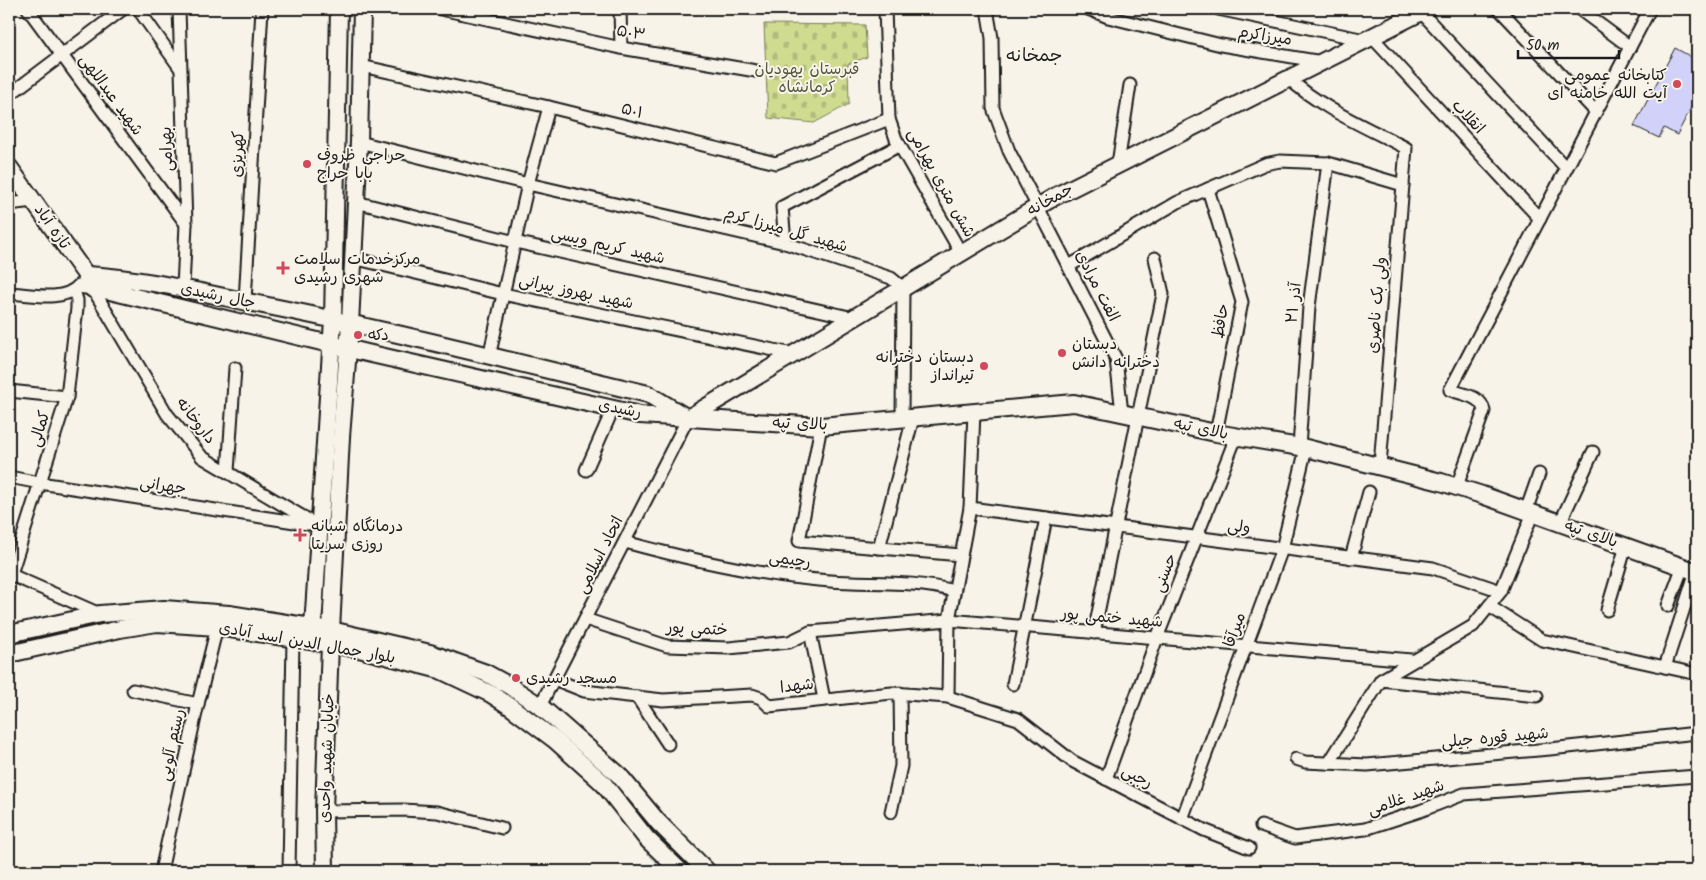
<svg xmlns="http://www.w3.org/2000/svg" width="1706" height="880" font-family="Kalam,'Playpen Sans Arabic',sans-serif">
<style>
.cemetery{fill:url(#cemetery-stones);stroke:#767c56}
.building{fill:#d1d1fa;stroke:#1c1c1c}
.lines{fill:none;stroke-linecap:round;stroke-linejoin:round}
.street-casing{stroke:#1c1c1c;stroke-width:15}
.secondary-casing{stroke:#1c1c1c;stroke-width:20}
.street{stroke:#f7f3e8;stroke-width:11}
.secondary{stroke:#f7f3e8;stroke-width:16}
.poi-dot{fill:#d1495b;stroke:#f7f3e8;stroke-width:2}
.labels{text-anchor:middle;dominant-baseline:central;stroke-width:4;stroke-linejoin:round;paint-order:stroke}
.street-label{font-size:16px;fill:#1c1c1c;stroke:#f7f3e8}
.park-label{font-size:16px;fill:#52563f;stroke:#f7f3e8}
.poi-label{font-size:16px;fill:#1c1c1c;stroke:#f7f3e8;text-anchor:start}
.neighbourhood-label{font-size:18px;fill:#1c1c1c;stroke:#f7f3e8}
</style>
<defs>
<pattern id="cemetery-stones" width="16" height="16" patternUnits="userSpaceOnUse" patternTransform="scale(1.25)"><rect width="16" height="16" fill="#cfdc90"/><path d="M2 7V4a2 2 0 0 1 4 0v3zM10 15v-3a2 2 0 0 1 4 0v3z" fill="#b1bc7c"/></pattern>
</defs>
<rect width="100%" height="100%" fill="#f7f3e8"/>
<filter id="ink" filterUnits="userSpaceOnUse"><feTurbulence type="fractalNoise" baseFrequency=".02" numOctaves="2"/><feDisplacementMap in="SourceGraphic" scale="10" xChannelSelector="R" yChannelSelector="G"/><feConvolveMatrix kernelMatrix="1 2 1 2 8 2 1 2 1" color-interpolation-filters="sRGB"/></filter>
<g filter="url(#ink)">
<path class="cemetery" d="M764 24 865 25 867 57 848 64 849 104 814 123 768 118Z"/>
<path class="building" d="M1675 48 1697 60 1693 70 1697 73V96L1677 135 1664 128 1659 138 1634 126Z"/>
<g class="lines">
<defs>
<g id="street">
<path d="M28 9 186 224"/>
<path d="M138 9 180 68"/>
<path d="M179 9 186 224 183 288"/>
<path d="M441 9 621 48 756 71"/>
<path d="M620 9 621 48"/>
<path d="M885 9 889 119 896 139 961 253"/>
<path d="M987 9 992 38 993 108 1009 151 1116 359 1122 413"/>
<path d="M1088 9 1108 17 1221 45 1322 62"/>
<path d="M1218 9 1365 40"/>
<path d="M1409 9 1421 12 1566 168"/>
<path d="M1499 9 1596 112"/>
<path d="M1579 9 1630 47"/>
<path d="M1372 37 1540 219"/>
<path d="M361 66 549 107 776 163 889 119"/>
<path d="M1288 78C1322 109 1366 127 1406 148L1380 465"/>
<path d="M9 95 123 9"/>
<path d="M359 142 528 184 785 243 891 278 903 288 902 419"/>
<path d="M1118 164 1130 85"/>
<path d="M1208 189 1242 302 1216 433"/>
<path d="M356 202 515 242 854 318"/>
<path d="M9 204 33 201"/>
<path d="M785 243 782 207 900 145"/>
<path d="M353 258 503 294 793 354"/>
<path d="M1069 266 1178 202 1265 164 1280 161 1328 163 1403 185"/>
<path d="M78 287 93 289 167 414 202 457 320 527"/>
<path d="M9 293C29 294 64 303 79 285"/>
<path d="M245 301 262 9"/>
<path d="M489 357 528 184 549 107"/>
<path d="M9 391 67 397"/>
<path d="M821 426 799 541 961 555"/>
<path d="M1299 447 1309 307 1328 163"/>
<path d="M586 470 613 409"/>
<path d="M228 472 235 368"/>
<path d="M9 477 40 483 308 524"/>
<path d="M1457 486 1484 411C1482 396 1462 394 1450 390L1650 9"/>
<path d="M970 508 1433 568 1501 591"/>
<path d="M1526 511 1539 474"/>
<path d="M1560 523 1593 452"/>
<path d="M625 542C691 560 761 576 830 581 872 584 913 580 954 591"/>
<path d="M879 548 913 418"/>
<path d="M1351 558 1369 492"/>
<path d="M9 574 100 614"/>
<path d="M11 574 67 397 77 308V300L74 290"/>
<path d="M1489 606 1542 640 1697 674"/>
<path d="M1668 606 1683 566"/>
<path d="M1607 610 1626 546"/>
<path d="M585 619 667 646 729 648 789 642 810 632 949 620 1411 660"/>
<path d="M810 632 824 699"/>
<path d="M1094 633 1163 294 1155 258"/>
<path d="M1665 667 1696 571"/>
<path d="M554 679 584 691 663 700 752 695 761 698 769 706 892 693 948 697 1018 719 1072 761 1204 830 1249 848"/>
<path d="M1381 680 1537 696"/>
<path d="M1013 684 1046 518"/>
<path d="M133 690 198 704"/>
<path d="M637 697 668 744"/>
<path d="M948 697 949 620 970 508 974 412"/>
<path d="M540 706 688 418"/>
<path d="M1296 759 1305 762 1367 765 1550 749 1697 733"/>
<path d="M1329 763 1381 680 1473 626 1501 591 1533 513"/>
<path d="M1106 779 1157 638 1236 437"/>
<path d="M324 811 403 810 437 812 502 828"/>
<path d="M891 812 901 766 900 693"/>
<path d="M1182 819 1282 549 1306 448"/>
<path d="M1261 826 1295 838 1365 829 1420 811 1464 794 1697 776"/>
<path d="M161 871 198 704 217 627"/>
<path d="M289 871 293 639"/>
</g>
<g id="secondary">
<path d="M9 167 86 275 93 289 110 291 367 353 640 415 821 426 1074 403 1216 433 1306 448 1441 482 1482 495 1697 572"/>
<path d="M86 275C142 278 198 292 253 303 386 329 517 363 648 394L686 417"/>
<path d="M688 418 1054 197 1427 9"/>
<path d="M313 627 333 320 339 9"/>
<path d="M331 630 341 437 350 324 359 142 362 9"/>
<path d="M9 634 100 614 164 609 229 614 331 630 430 653 486 673 508 685 540 706 619 775 658 822 707 871"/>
<path d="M9 654 120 629 157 623 217 627 330 644 363 650 440 670 491 694 511 707 555 740 603 783 646 838 680 871"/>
<path d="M325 871 324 811 330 644"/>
</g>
</defs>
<use href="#street" class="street-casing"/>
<use href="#secondary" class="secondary-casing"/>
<use href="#street" class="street"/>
<use href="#secondary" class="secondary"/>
</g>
</g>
<g class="poi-dot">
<circle cx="1677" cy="84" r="5"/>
<circle cx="307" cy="164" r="5"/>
<path d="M280.5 260.5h5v5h5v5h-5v5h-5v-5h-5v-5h5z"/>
<circle cx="358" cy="335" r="5"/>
<circle cx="1062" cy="353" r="5"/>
<circle cx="984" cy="366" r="5"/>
<path d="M297.5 527.5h5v5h5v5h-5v5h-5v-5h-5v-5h5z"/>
<circle cx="516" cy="678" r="5"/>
</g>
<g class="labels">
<g class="street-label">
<text transform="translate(631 33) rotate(10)">۵۰۳</text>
<text transform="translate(1265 36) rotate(9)">میرزاکرم</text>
<text transform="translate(111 95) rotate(54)">شهید عبداللهی</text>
<text transform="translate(632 111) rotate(14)">۵۰۱</text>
<text transform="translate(1468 117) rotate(47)">انقلاب</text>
<text transform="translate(167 149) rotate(-92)">بهرامی</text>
<text transform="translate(238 154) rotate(-87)">کهریزی</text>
<text transform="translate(941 183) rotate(61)">شش متری بهرامی</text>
<text transform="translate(1050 200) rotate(-29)">جمخانه</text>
<text transform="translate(52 227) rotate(55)">تازه آباد</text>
<text transform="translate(786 230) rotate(16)">شهید گل میرزا کرم</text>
<text transform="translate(608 246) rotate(13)">شهید کریم ویسی</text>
<text transform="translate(1097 286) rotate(63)">الفت مرادی</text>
<text transform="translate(576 292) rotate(12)">شهید بهروز پیرانی</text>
<text transform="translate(218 296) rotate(12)">چال رشیدی</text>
<text transform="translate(1294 303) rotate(-84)">۲۱ آذر</text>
<text transform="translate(1377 305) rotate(-85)">ولی بک ناصری</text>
<text transform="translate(1221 321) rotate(-80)">حافظ</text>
<text transform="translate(620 409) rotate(11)">رشیدی</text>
<text transform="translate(196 421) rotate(52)">داروخانه</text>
<text transform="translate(800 424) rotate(2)">بالای تپه</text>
<text transform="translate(40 429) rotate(-73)">کمالی</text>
<text transform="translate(1201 429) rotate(12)">بالای تپه</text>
<text transform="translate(163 486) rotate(9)">جهرانی</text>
<text transform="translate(1239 527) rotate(7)">ولی</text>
<text transform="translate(1591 534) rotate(19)">بالای تپه</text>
<text transform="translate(600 555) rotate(-63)">اتحاد اسلامی</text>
<text transform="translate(790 560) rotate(8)">رحیمی</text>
<text transform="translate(1165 573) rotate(-69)">حسنی</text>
<text transform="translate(1112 618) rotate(5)">شهید ختمی پور</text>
<text transform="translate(697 629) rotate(3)">ختمی پور</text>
<text transform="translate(1235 630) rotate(-70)">میرآقا</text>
<text transform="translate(307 643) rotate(10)">بلوار جمال الدین اسد آبادی</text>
<text transform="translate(797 686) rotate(-7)">شهدا</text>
<text transform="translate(1495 738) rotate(-5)">شهید قوره جیلی</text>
<text transform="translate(172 745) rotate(-78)">رستم آلویی</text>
<text transform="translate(327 758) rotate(-88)">خیابان شهید واحدی</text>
<text transform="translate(1137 777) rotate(28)">رجبی</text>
<text transform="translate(1406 798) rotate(-19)">شهید غلامی</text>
</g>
<g class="park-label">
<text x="807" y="69">قبرستان یهودیان<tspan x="807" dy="18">کرمانشاه</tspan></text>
</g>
<g class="poi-label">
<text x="1667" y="75" text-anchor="end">کتابخانه عمومی<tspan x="1667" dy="18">آیت الله خامنه ای</tspan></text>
<text x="317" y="155">حراجی ظروف<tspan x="317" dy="18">بابا حراج</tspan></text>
<text x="294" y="259">مرکزخدمات سلامت<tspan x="294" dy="18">شهری رشیدی</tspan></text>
<text x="368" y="335">دکه</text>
<text x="1072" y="344">دبستان<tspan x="1072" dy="18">دخترانه دانش</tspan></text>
<text x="974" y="357" text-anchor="end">دبستان دخترانه<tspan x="974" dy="18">تیرانداز</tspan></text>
<text x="311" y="526">درمانگاه شبانه<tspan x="311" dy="18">روزی سریتا</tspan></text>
<text x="526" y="678">مسجد رشیدی</text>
</g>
<g class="neighbourhood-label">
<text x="1034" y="56">جمخانه</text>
</g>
</g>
<rect width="1706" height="880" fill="none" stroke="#f7f3e8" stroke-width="30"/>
<rect x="15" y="15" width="1676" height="850" fill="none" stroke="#1c1c1c" stroke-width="2" filter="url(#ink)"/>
<path d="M1518 50v8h101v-8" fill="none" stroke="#1c1c1c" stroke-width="2.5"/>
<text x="1526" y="50" font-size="15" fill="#1c1c1c" stroke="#f7f3e8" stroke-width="4" paint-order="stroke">50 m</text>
</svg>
